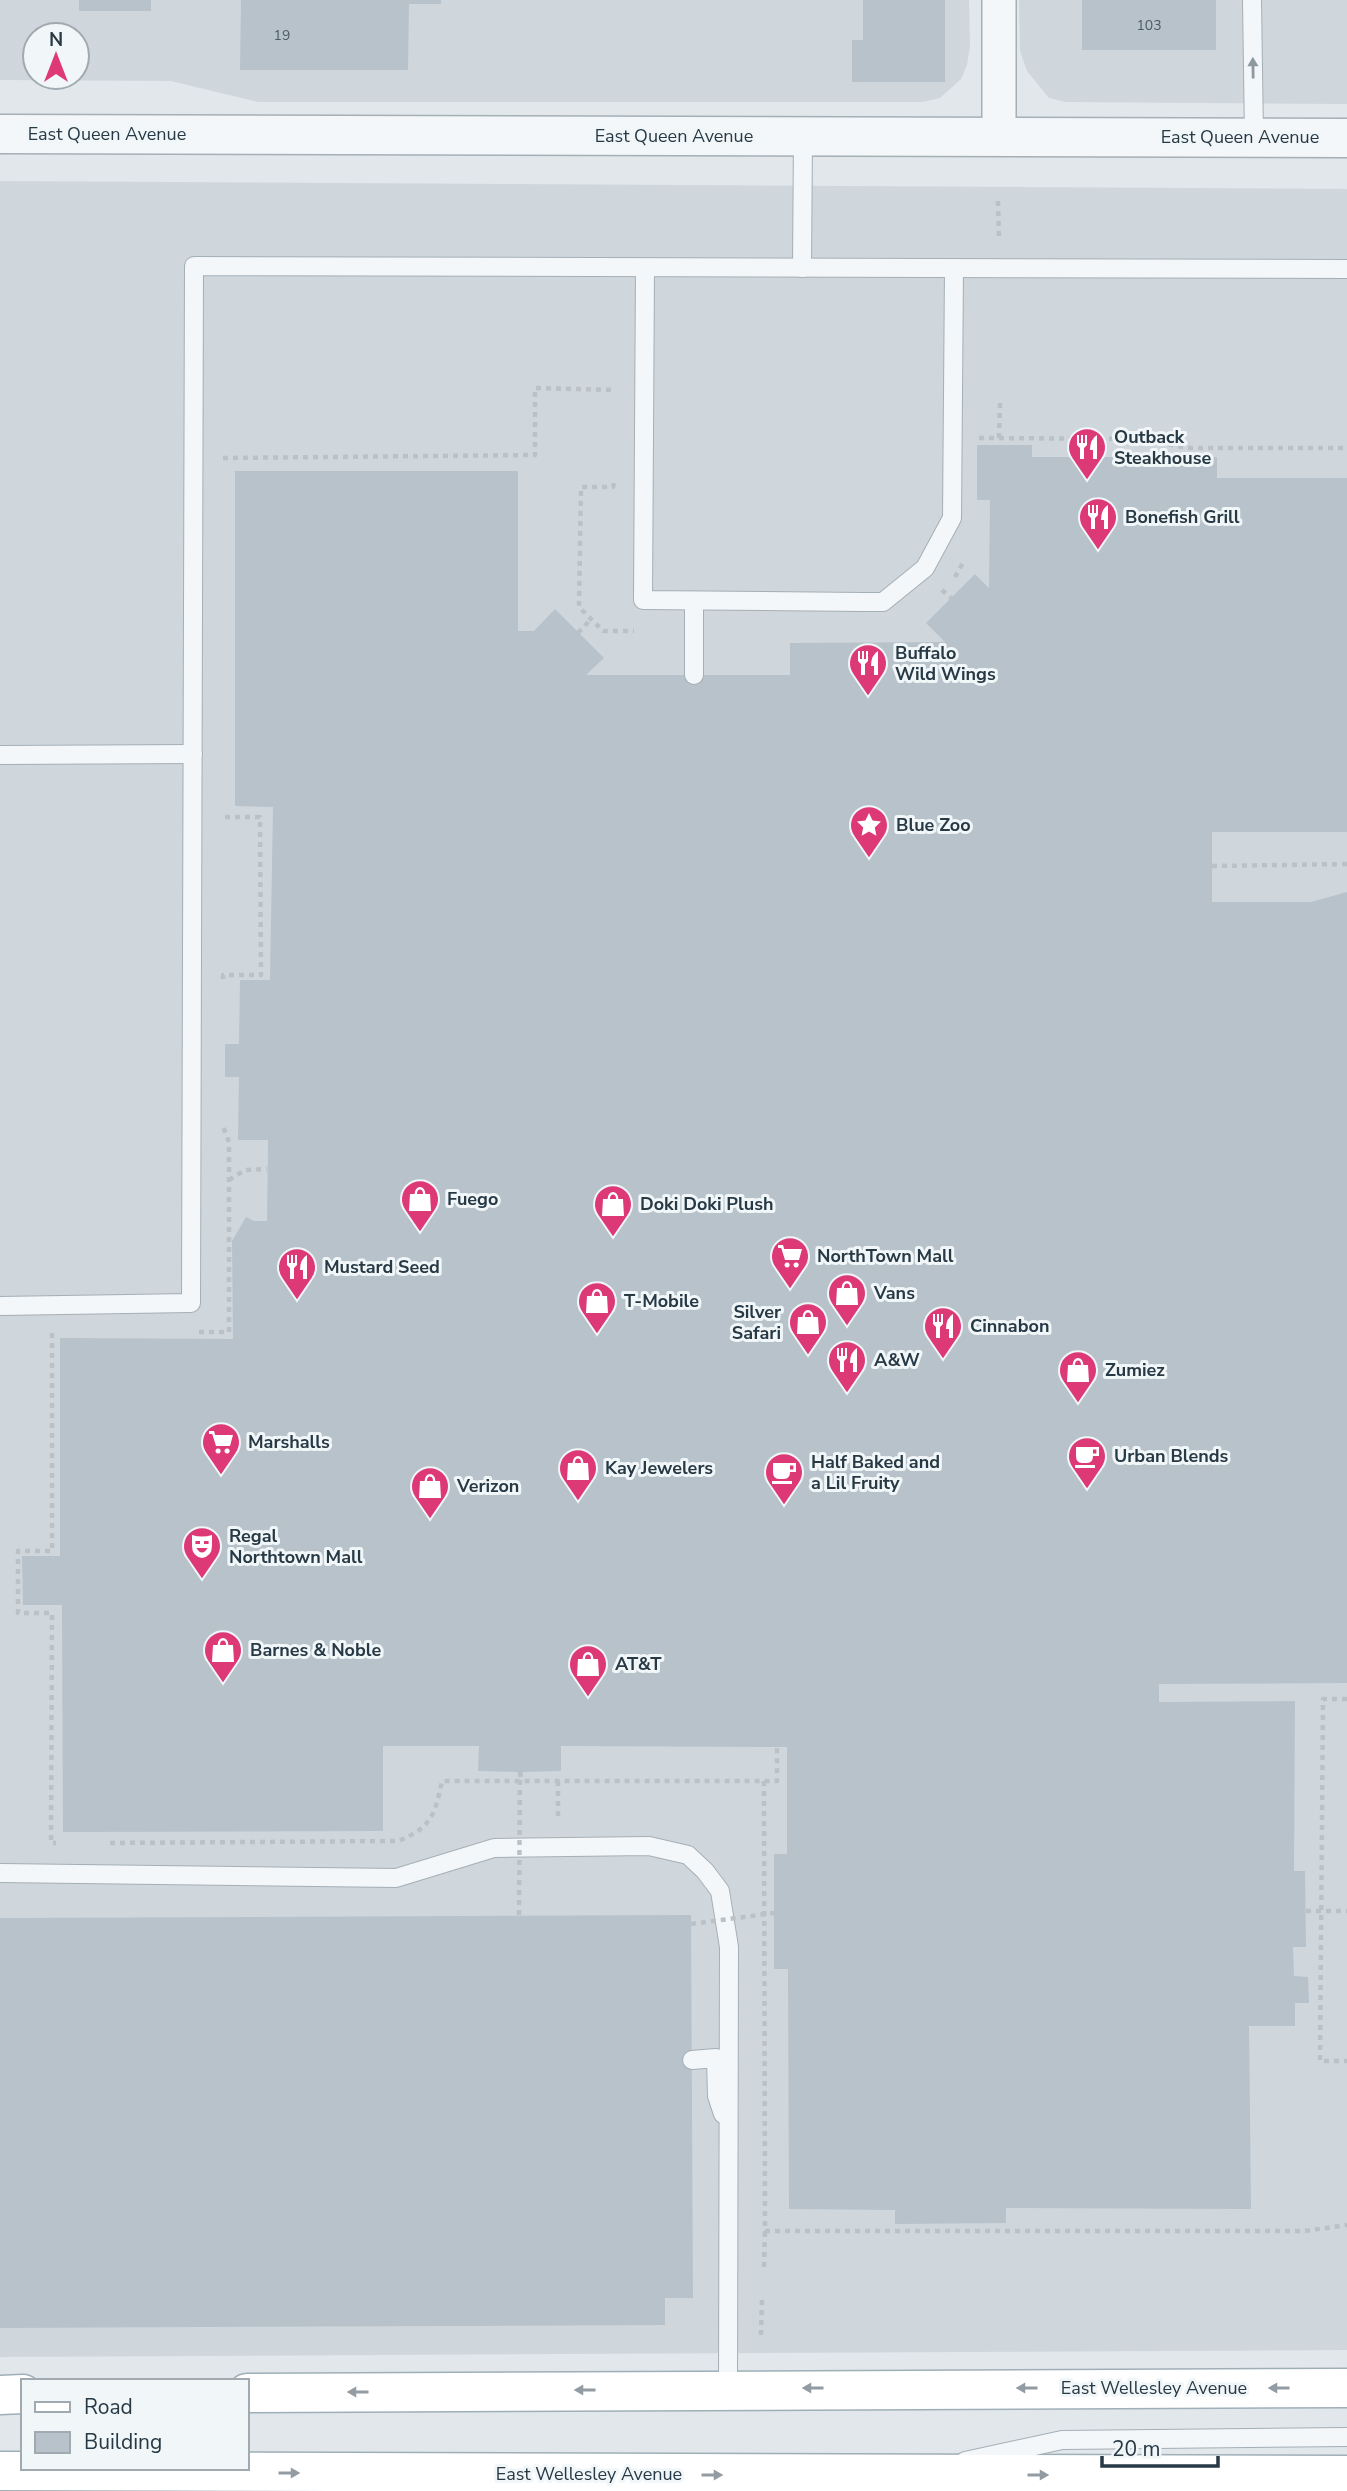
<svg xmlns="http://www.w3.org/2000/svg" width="1347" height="2491" font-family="'Nunito Sans',sans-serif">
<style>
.built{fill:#cfd7dd;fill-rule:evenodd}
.building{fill:#b7c2ca}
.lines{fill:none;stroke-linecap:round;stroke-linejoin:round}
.service-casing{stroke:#a5afb6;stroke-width:20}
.minor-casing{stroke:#a5afb6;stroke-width:36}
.tertiary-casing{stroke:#a5afb6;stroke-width:41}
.primary-casing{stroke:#9fafb8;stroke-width:41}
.path{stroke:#bbc2c7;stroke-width:4.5;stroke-dasharray:5 5;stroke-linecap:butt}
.service{stroke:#f4f7f9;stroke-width:18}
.minor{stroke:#f4f7f9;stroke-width:33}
.tertiary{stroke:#f4f7f9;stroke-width:38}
.primary{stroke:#fff;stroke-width:38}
.path-bridge{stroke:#bbc2c7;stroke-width:4.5;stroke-dasharray:5 5;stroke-linecap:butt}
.oneway{fill:#8e989f}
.oneway2{fill:#939ca2}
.labels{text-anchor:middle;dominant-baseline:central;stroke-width:6;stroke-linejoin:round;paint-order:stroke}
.number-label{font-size:14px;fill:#4b5b66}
.street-label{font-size:18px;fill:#273945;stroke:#f1f6f8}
.poi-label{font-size:18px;font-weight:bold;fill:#273945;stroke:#f1f6f8;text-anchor:start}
</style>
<rect width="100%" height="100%" fill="#e1e7eb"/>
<g class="built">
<path d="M0 0H969L970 46 967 65 961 79 940 98 922 102H258L171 81 0 80ZM35 35H77V77H35Z"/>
<path d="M1019 0H1347V104L1065 102 1049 98 1027 71 1020 51Z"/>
<path d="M0 181 1347 189V2350L0 2357Z"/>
</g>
<g class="building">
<rect x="79" y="0" width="72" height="11"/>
<path d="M241 0H441V4H409L408 70H240Z"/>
<path d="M863 0H945V82H852V40H863Z"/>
<rect x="1082" y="0" width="134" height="50"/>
<path d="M977 445H1032V457H1217V478H1347V832H1212V902H1311L1347 892V1683L1159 1684V1702L1295 1701 1294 1871H1305L1306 1947H1293L1294 1976 1308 1977 1309 2003H1295V2026H1249L1251 2209 1006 2208V2223L895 2224V2210L789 2209 788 1969H774V1854H787V1747L561 1746V1771L520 1772 478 1771 479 1746H383V1831L63 1832 62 1605H23L22 1556H60V1338L233 1339 232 1241 246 1217 254 1221H267L268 1140H238L239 1077H225V1044H239L240 980H270L273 807 235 806V471H518V631H534L555 609 604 658 586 675H790V643L945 642 926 623 975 574 989 588 990 500H977Z"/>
<path d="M691 1915 693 2298H665V2325L0 2328V1918Z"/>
</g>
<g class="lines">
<defs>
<g id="service">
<path d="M1252 0 1254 137"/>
<path d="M645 268 643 600 864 602H883L925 568 952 518 954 268"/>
<path d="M802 268 803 136"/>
<path d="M694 675V601"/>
<path d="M0 755 193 754"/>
<path d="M0 1306 191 1303 194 266 1347 269"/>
<path d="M0 1873 396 1878 494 1848 649 1846 688 1855 705 1871 720 1891 729 1947 728 2389"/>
<path d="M692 2060 716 2058 717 2096 723 2114"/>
<path d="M965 2461 1062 2440 1347 2437"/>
</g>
<path id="minor" d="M999 137V0"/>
<path id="tertiary" d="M0 134 1347 138"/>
<g id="primary">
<path d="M247 2393 1347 2388"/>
<path d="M0 2395 23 2394"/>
<path d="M0 2471 1347 2475"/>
</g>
</defs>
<use href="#service" class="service-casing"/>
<use href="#minor" class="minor-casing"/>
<use href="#tertiary" class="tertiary-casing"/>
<use href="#primary" class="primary-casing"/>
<g class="path">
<path d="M998 201 999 239"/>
<path d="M979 438 1145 439 1186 448H1347"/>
<path d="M999 438 1000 403"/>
<path d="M223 458 535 455V388L615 390"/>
<path d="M614 483 613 487H581L579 607 603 631H634"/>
<path d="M955 577 964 561"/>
<path d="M942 590 951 598"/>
<path d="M578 633 591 619"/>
<path d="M1212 866 1347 864"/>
<path d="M223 979V975H261L260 817H224V815"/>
<path d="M229 1180 245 1170 267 1169"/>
<path d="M199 1332H229V1142L222 1124"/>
<path d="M52 1333V1551H18V1613H52L51 1843H56"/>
<path d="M1347 1699H1323L1320 2061H1347"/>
<path d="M520 1772 521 1781"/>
<path d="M558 1781V1818"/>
<path d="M764 1781 765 2231H1305L1347 2225"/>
<path d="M110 1843 398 1841C431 1828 435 1815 442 1781H777V1747"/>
<path d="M764 2267 765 2231"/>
<path d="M761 2335 762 2299"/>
</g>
<use href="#service" class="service"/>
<use href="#minor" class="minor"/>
<use href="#tertiary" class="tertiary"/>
<use href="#primary" class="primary"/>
<g class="path-bridge">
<path d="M1306 1911H1347"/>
<path d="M519 1915 520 1772"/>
<path d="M691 1924 774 1913"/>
</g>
</g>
<defs><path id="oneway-solid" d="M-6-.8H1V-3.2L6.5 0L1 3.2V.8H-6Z" transform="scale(1.75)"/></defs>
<use class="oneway" href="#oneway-solid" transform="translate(1253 68) rotate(-91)"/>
<g class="oneway2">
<use href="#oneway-solid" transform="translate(813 2388) rotate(180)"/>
<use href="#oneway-solid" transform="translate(1027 2388) rotate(180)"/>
<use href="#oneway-solid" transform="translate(1279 2388) rotate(180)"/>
<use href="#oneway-solid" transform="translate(585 2390) rotate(180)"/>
<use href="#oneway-solid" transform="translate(358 2392) rotate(180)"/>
<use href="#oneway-solid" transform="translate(289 2473)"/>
<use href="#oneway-solid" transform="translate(712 2475)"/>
<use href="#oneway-solid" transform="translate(1038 2475)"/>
</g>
<defs>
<symbol id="restaurant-pin" viewBox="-11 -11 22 30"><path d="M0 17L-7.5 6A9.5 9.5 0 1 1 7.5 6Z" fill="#dd3977" stroke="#f1f6f8"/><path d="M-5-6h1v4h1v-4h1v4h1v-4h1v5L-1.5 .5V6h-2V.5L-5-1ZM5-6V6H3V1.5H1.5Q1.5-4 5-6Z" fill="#fff"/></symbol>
<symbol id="sight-pin" viewBox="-11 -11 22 30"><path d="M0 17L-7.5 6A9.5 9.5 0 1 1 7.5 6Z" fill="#dd3977" stroke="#f1f6f8"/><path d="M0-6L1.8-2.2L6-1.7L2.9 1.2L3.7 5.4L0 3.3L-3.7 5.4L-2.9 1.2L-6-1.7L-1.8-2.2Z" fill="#fff"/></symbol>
<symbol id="shop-pin" viewBox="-11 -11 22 30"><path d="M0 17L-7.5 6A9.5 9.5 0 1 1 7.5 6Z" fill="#dd3977" stroke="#f1f6f8"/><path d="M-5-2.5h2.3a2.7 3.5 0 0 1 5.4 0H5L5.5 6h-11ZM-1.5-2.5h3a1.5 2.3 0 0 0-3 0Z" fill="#fff"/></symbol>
<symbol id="supermarket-pin" viewBox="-11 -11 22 30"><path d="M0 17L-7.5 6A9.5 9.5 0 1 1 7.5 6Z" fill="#dd3977" stroke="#f1f6f8"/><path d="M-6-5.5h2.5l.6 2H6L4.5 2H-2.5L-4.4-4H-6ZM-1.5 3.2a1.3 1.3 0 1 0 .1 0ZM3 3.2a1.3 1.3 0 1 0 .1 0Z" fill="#fff"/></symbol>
<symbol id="cafe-pin" viewBox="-11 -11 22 30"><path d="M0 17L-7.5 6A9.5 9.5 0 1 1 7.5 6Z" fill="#dd3977" stroke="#f1f6f8"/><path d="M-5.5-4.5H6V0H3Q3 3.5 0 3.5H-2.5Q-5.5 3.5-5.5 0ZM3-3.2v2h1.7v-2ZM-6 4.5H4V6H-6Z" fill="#fff"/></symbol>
<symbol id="theatre-pin" viewBox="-11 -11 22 30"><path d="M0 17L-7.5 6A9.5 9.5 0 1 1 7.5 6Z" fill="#dd3977" stroke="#f1f6f8"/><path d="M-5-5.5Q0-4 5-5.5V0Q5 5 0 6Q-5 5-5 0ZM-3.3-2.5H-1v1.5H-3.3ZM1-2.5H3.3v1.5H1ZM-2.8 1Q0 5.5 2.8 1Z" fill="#fff"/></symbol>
</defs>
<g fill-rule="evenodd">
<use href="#restaurant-pin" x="1065" y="425" width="44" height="60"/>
<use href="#restaurant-pin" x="1076" y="495" width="44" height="60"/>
<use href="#restaurant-pin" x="846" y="641" width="44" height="60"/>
<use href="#sight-pin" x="847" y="803" width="44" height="60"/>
<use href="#shop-pin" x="398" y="1177" width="44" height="60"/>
<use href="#shop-pin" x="591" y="1182" width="44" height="60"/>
<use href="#supermarket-pin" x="768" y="1234" width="44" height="60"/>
<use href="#restaurant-pin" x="275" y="1245" width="44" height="60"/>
<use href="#shop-pin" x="825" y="1271" width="44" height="60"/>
<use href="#shop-pin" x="575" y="1279" width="44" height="60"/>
<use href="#shop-pin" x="786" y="1300" width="44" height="60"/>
<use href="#restaurant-pin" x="921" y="1304" width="44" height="60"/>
<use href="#restaurant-pin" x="825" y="1338" width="44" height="60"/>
<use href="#shop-pin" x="1056" y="1348" width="44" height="60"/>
<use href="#supermarket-pin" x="199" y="1420" width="44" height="60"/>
<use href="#cafe-pin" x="1065" y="1434" width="44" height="60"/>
<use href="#shop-pin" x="556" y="1446" width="44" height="60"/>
<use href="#cafe-pin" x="762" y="1450" width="44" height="60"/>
<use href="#shop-pin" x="408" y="1464" width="44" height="60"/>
<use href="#theatre-pin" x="180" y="1524" width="44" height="60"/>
<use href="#shop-pin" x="201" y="1628" width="44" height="60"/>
<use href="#shop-pin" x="566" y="1642" width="44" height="60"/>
</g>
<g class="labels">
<g class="number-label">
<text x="1149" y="25">103</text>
<text x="282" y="35">19</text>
</g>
<g class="street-label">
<text x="107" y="134">East Queen Avenue</text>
<text x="674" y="136">East Queen Avenue</text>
<text x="1240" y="137">East Queen Avenue</text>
<text x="1154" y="2388">East Wellesley Avenue</text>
<text x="589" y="2474">East Wellesley Avenue</text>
</g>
<g class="poi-label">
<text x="1114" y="437">Outback<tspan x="1114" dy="21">Steakhouse</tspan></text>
<text x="1125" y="517">Bonefish Grill</text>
<text x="895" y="653">Buffalo<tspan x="895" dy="21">Wild Wings</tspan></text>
<text x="896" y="825">Blue Zoo</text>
<text x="447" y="1199">Fuego</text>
<text x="640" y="1204">Doki Doki Plush</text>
<text x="817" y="1256">NorthTown Mall</text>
<text x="324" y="1267">Mustard Seed</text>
<text x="874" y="1293">Vans</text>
<text x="624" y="1301">T-Mobile</text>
<text x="781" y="1312" text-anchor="end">Silver<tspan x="781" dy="21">Safari</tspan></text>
<text x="970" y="1326">Cinnabon</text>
<text x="874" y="1360">A&amp;W</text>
<text x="1105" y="1370">Zumiez</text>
<text x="248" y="1442">Marshalls</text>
<text x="1114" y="1456">Urban Blends</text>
<text x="811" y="1462">Half Baked and<tspan x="811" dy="21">a Lil Fruity</tspan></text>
<text x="605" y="1468">Kay Jewelers</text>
<text x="457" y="1486">Verizon</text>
<text x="229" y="1536">Regal<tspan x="229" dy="21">Northtown Mall</tspan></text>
<text x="250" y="1650">Barnes &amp; Noble</text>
<text x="615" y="1664">AT&amp;T</text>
</g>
</g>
<rect x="21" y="2379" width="228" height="91" fill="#f1f6f8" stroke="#a0aab0" stroke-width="2"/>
<rect x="35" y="2402" width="35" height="10" fill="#ffffff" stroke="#a0aab0" stroke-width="2"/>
<text x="84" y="2414" font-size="21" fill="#273945">Road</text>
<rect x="35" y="2432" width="35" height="21" fill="#b7c2ca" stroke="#a0aab0" stroke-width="2"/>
<text x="84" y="2449" font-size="21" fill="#273945">Building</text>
<g transform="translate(56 56)"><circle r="33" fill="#f1f6f8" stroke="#a0aab0" stroke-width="2"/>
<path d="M0-5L12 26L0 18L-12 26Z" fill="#dd3977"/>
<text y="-10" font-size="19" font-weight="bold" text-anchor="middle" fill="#273945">N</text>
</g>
<path d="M1102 2456v10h116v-10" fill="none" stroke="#273945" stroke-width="3.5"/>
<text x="1112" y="2456" font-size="21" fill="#273945" stroke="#f1f6f8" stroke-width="5" paint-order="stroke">20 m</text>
</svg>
